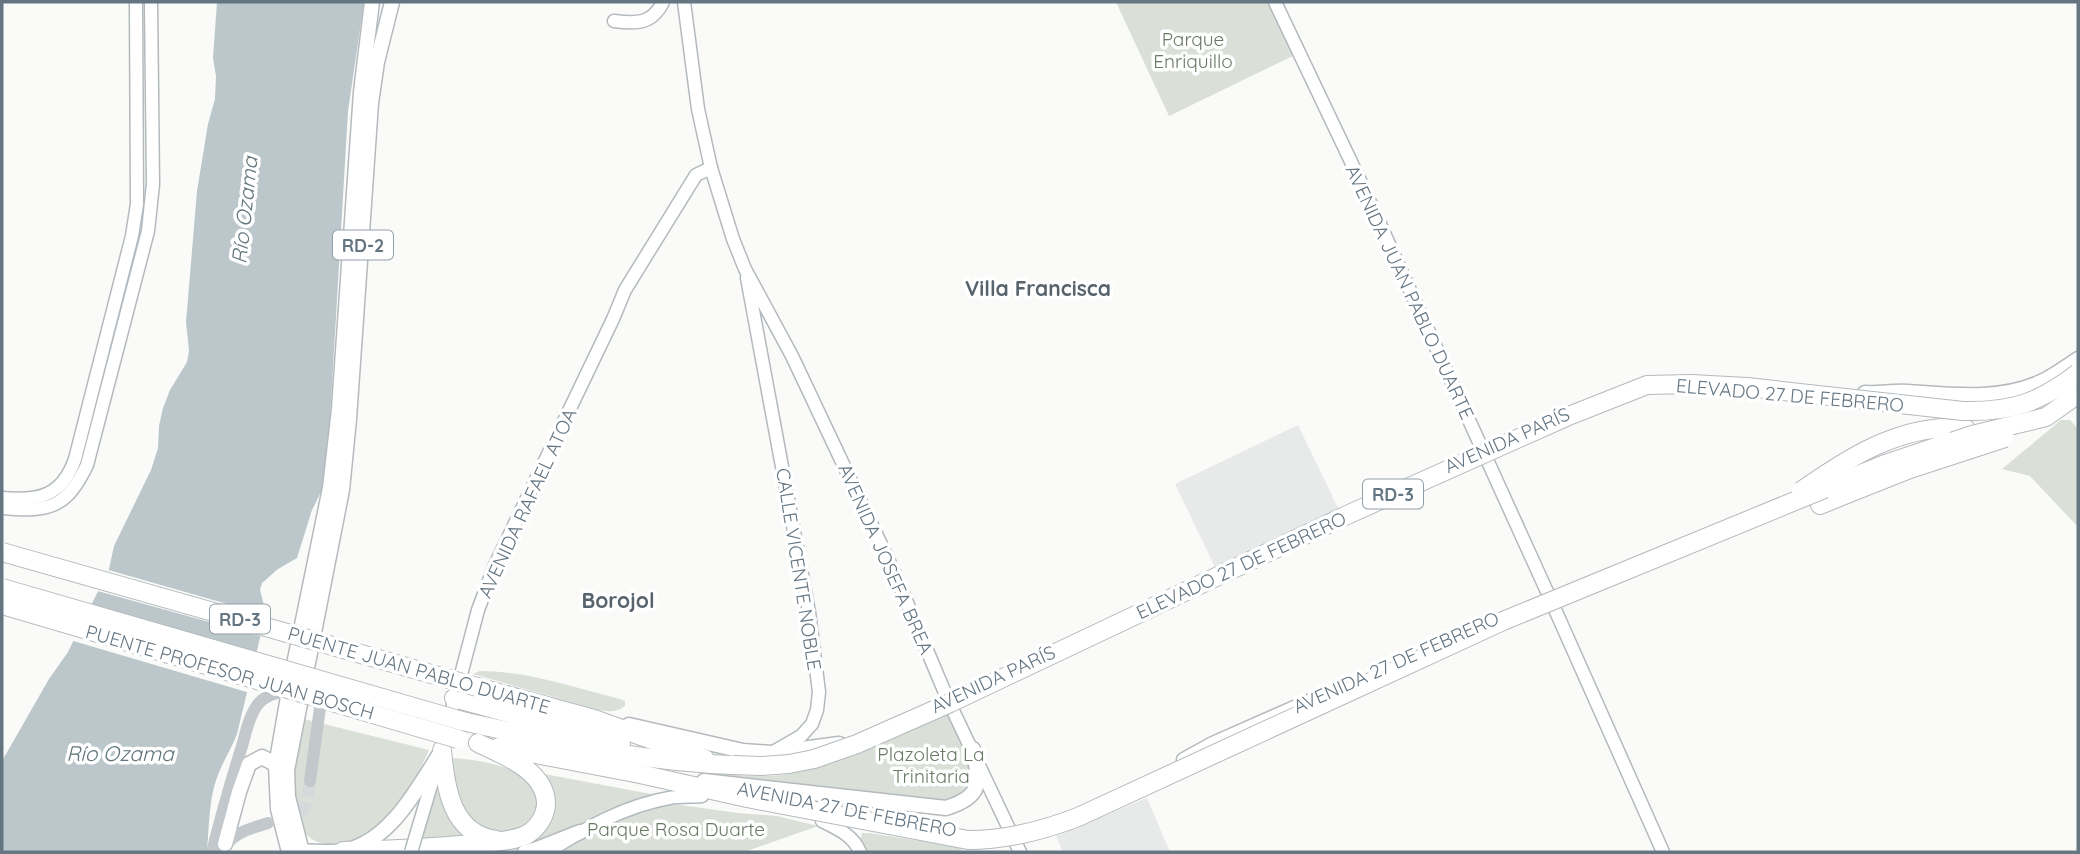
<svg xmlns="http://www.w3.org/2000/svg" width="2080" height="854" font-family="Quicksand,sans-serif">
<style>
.built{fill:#e8e9e9}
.green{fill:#dadfd7}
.water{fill:#bbc7cb}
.pier{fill:#fafaf8}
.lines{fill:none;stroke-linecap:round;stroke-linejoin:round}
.tertiary-tunnel{stroke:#d5d9db;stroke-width:12;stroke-dasharray:12 6;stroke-linecap:butt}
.secondary-casing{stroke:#b3babf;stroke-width:15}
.primary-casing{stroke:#b5babe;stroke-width:17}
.motorway-casing{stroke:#b4b9bd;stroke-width:20}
.tertiary{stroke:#c3c8cc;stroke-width:12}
.secondary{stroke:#fff;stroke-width:12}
.primary{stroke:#fff;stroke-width:14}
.motorway{stroke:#fff;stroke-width:18}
.secondary-bridge-casing{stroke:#b3babf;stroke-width:15;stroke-linecap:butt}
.motorway-bridge-casing{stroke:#b4b9bd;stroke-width:20;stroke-linecap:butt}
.secondary-bridge{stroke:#fff;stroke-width:12}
.motorway-bridge{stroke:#fff;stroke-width:18}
.labels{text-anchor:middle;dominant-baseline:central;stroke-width:7;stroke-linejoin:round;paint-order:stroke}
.shield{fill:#fff;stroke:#939fa8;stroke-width:2}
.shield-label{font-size:18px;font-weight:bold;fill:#657683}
.park-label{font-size:19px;fill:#687a64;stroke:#fff}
.street-label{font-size:19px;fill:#657683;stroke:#fff}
.water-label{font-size:21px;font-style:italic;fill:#60757c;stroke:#fff}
.neighbourhood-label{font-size:21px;font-weight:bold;fill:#57646e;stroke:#fff}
</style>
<rect width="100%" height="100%" fill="#fafaf8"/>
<g class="built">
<path d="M1298 425 1340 512 1217 571 1175 484Z"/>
<path d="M1147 798 1170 852H1063L1056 836Z"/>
</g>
<g class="green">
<path d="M1116 2H1275L1299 53 1169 116Z"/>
<path d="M2061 420H2070L2078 429V527L2030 476 2002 469Z"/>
<path d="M480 671C527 671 575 688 620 699L625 701V706C617 712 609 712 599 710L473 674Z"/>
<path d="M950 713 975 772 969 791 946 803 706 775V772C730 774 757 778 782 775 841 766 895 737 950 713Z"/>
<path d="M304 719 429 750C412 788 386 842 338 844 333 844 326 845 321 843 315 842 308 836 302 832L290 790 295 753Z"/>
<path d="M451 758C484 760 515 766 539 788L540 812 528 829C521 831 514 834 506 835 480 838 458 809 452 786 450 778 451 767 451 758Z"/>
<path d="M544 774 651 794 540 844 515 850 452 852 524 842 549 788Z"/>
<path d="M435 783C445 814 449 820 476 838L418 842Z"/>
<path d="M666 803 738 813 777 816 818 826 744 852H557L612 821Z"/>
<path d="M862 833H869L965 848 956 852H867L861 839Z"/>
</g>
<path class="water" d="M217 2H364L348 111 329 436 322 490 312 510 297 558 278 569 262 583 260 590 266 613 237 734C232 748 223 761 218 775 209 796 209 829 207 852H2V761L49 679 68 652 109 569 114 546 151 470 158 448 159 426 163 408 170 390 187 362 189 351 186 322 197 191 208 124 215 99 216 76 213 58Z"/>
<g class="pier">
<path d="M105 569 269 616 263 637 94 590Z"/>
<path d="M86 607 258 657 250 693 70 640Z"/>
</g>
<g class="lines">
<path class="tertiary-tunnel" d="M286 822C307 817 307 800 310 781"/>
<defs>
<g id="secondary">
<path d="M684 2 698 109 711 168 733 239 745 269 792 356 895 574 948 700 1020 852"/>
<path d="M1275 2 1364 189 1549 596 1663 852"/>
<path d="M614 21C637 24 652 24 663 2"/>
<path d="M747 278 809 612 819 692 817 710 812 724 801 736 775 751"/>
<path d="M2 498C38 501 62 497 75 459L132 236 137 204 136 2"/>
<path d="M2 508C48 512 66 509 87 465L148 231 153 184 151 2"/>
<path d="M448 724 478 610 495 565 613 319 625 290 696 175 711 168"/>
<path d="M822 821C838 829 853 835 860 852"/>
<path d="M417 832 438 762"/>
<path d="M548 852C585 828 625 806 669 798 680 796 691 797 702 796"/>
</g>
<g id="primary">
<path d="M1865 393C1879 394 1893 391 1908 392 1953 395 1999 401 2041 382 2054 376 2066 367 2078 359"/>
<path d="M1850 467 1907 443 1922 439"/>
<path d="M629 725 743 751 772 753 839 744"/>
<path d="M1184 760 1213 744 1308 702"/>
<path d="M704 781 946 808C983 796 980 783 973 749"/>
<path d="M225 844 239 792 249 764 262 757 282 768"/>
<path d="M289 852 278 809 276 766 291 679 330 488 339 409 361 92 372 2"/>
<path d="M294 852C310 850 327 854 343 851 390 843 419 786 442 750"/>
<path d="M302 852 288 797 287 770 342 490 349 419 371 103 377 62 392 2"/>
<path d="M525 852 537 849 580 832"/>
</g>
<g id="motorway">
<path d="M1942 428 1966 429"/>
<path d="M1820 505 1837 498"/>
<path d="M477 687 594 719 705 759"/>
<path d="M454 698 621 744"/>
<path d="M462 721C552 741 640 762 733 765"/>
<path d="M499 747 640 774 747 798"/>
<path d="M442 750C445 786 451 834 496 840"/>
<path d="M343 851C387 850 429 848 473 844 490 842 510 842 526 835 537 829 545 817 546 805 547 771 503 755 478 743"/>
</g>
</defs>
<use href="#secondary" class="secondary-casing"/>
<use href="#primary" class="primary-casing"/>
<use href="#motorway" class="motorway-casing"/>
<g class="tertiary">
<path d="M310 781 320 708 316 692"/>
<path d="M212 852C221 816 231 781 242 746 246 732 249 716 258 704 266 695 276 692 287 692"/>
<path d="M222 852C229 834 251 828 268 823"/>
</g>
<use href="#secondary" class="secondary"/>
<use href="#primary" class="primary"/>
<use href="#motorway" class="motorway"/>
<defs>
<path id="secondary-bridge" d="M411 852 417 832"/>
<g id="motorway-bridge">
<path d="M1801 491C1844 461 1888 432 1942 428"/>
<path d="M1837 498 1910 469 2005 438"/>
<path d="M2 552 477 687"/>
<path d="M2 588 462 721"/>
<path d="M2 605 458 739"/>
<path d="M733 765 761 766 789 764 814 759 857 744 950 703 1347 515 1566 417 1647 385 1691 384 1747 387 1963 411C2012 412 2039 403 2078 373"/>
<path d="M747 798 968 840C1007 840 1042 831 1078 817L1503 621 1885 464 1972 435 2046 417 2078 394"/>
</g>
</defs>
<use href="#secondary-bridge" class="secondary-bridge-casing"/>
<use href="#motorway-bridge" class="motorway-bridge-casing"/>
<use href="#secondary-bridge" class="secondary-bridge"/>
<use href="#motorway-bridge" class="motorway-bridge"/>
</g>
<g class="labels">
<g class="shield">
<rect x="333" y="230.5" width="60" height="29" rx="5"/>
<rect x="1363" y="479.5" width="60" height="29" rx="5"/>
<rect x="210" y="604.5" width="60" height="29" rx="5"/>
</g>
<g class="shield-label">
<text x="363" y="245">RD-2</text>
<text x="1393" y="494">RD-3</text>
<text x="240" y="619">RD-3</text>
</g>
<g class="park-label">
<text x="1193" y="39">Parque<tspan x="1193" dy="22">Enriquillo</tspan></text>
<text x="931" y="754">Plazoleta La<tspan x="931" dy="22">Trinitaria</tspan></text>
<text x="676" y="829">Parque Rosa Duarte</text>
</g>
<g class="street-label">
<text transform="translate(1410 292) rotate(65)">AVENIDA JUAN PABLO DUARTE</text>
<text transform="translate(1790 395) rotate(5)">ELEVADO 27 DE FEBRERO</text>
<text transform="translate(1507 440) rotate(-24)">AVENIDA PARÍS</text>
<text transform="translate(527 503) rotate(-65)">AVENIDA RAFAEL ATOA</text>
<text transform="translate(886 559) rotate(66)">AVENIDA JOSEFA BREA</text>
<text transform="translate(1241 565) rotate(-25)">ELEVADO 27 DE FEBRERO</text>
<text transform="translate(799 569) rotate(81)">CALLE VICENTE NOBLE</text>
<text transform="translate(1396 662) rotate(-24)">AVENIDA 27 DE FEBRERO</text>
<text transform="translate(419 670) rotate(16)">PUENTE JUAN PABLO DUARTE</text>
<text transform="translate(230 672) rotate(16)">PUENTE PROFESOR JUAN BOSCH</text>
<text transform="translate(993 679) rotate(-25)">AVENIDA PARÍS</text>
<text transform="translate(847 809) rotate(11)">AVENIDA 27 DE FEBRERO</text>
</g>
<g class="water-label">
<text transform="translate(244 210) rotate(-84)">Río Ozama</text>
<text x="120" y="753">Río Ozama</text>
</g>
<g class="neighbourhood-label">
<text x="1038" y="288">Villa Francisca</text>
<text x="618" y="600">Borojol</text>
</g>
</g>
<rect width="2080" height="854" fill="none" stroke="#657683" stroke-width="7"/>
</svg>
